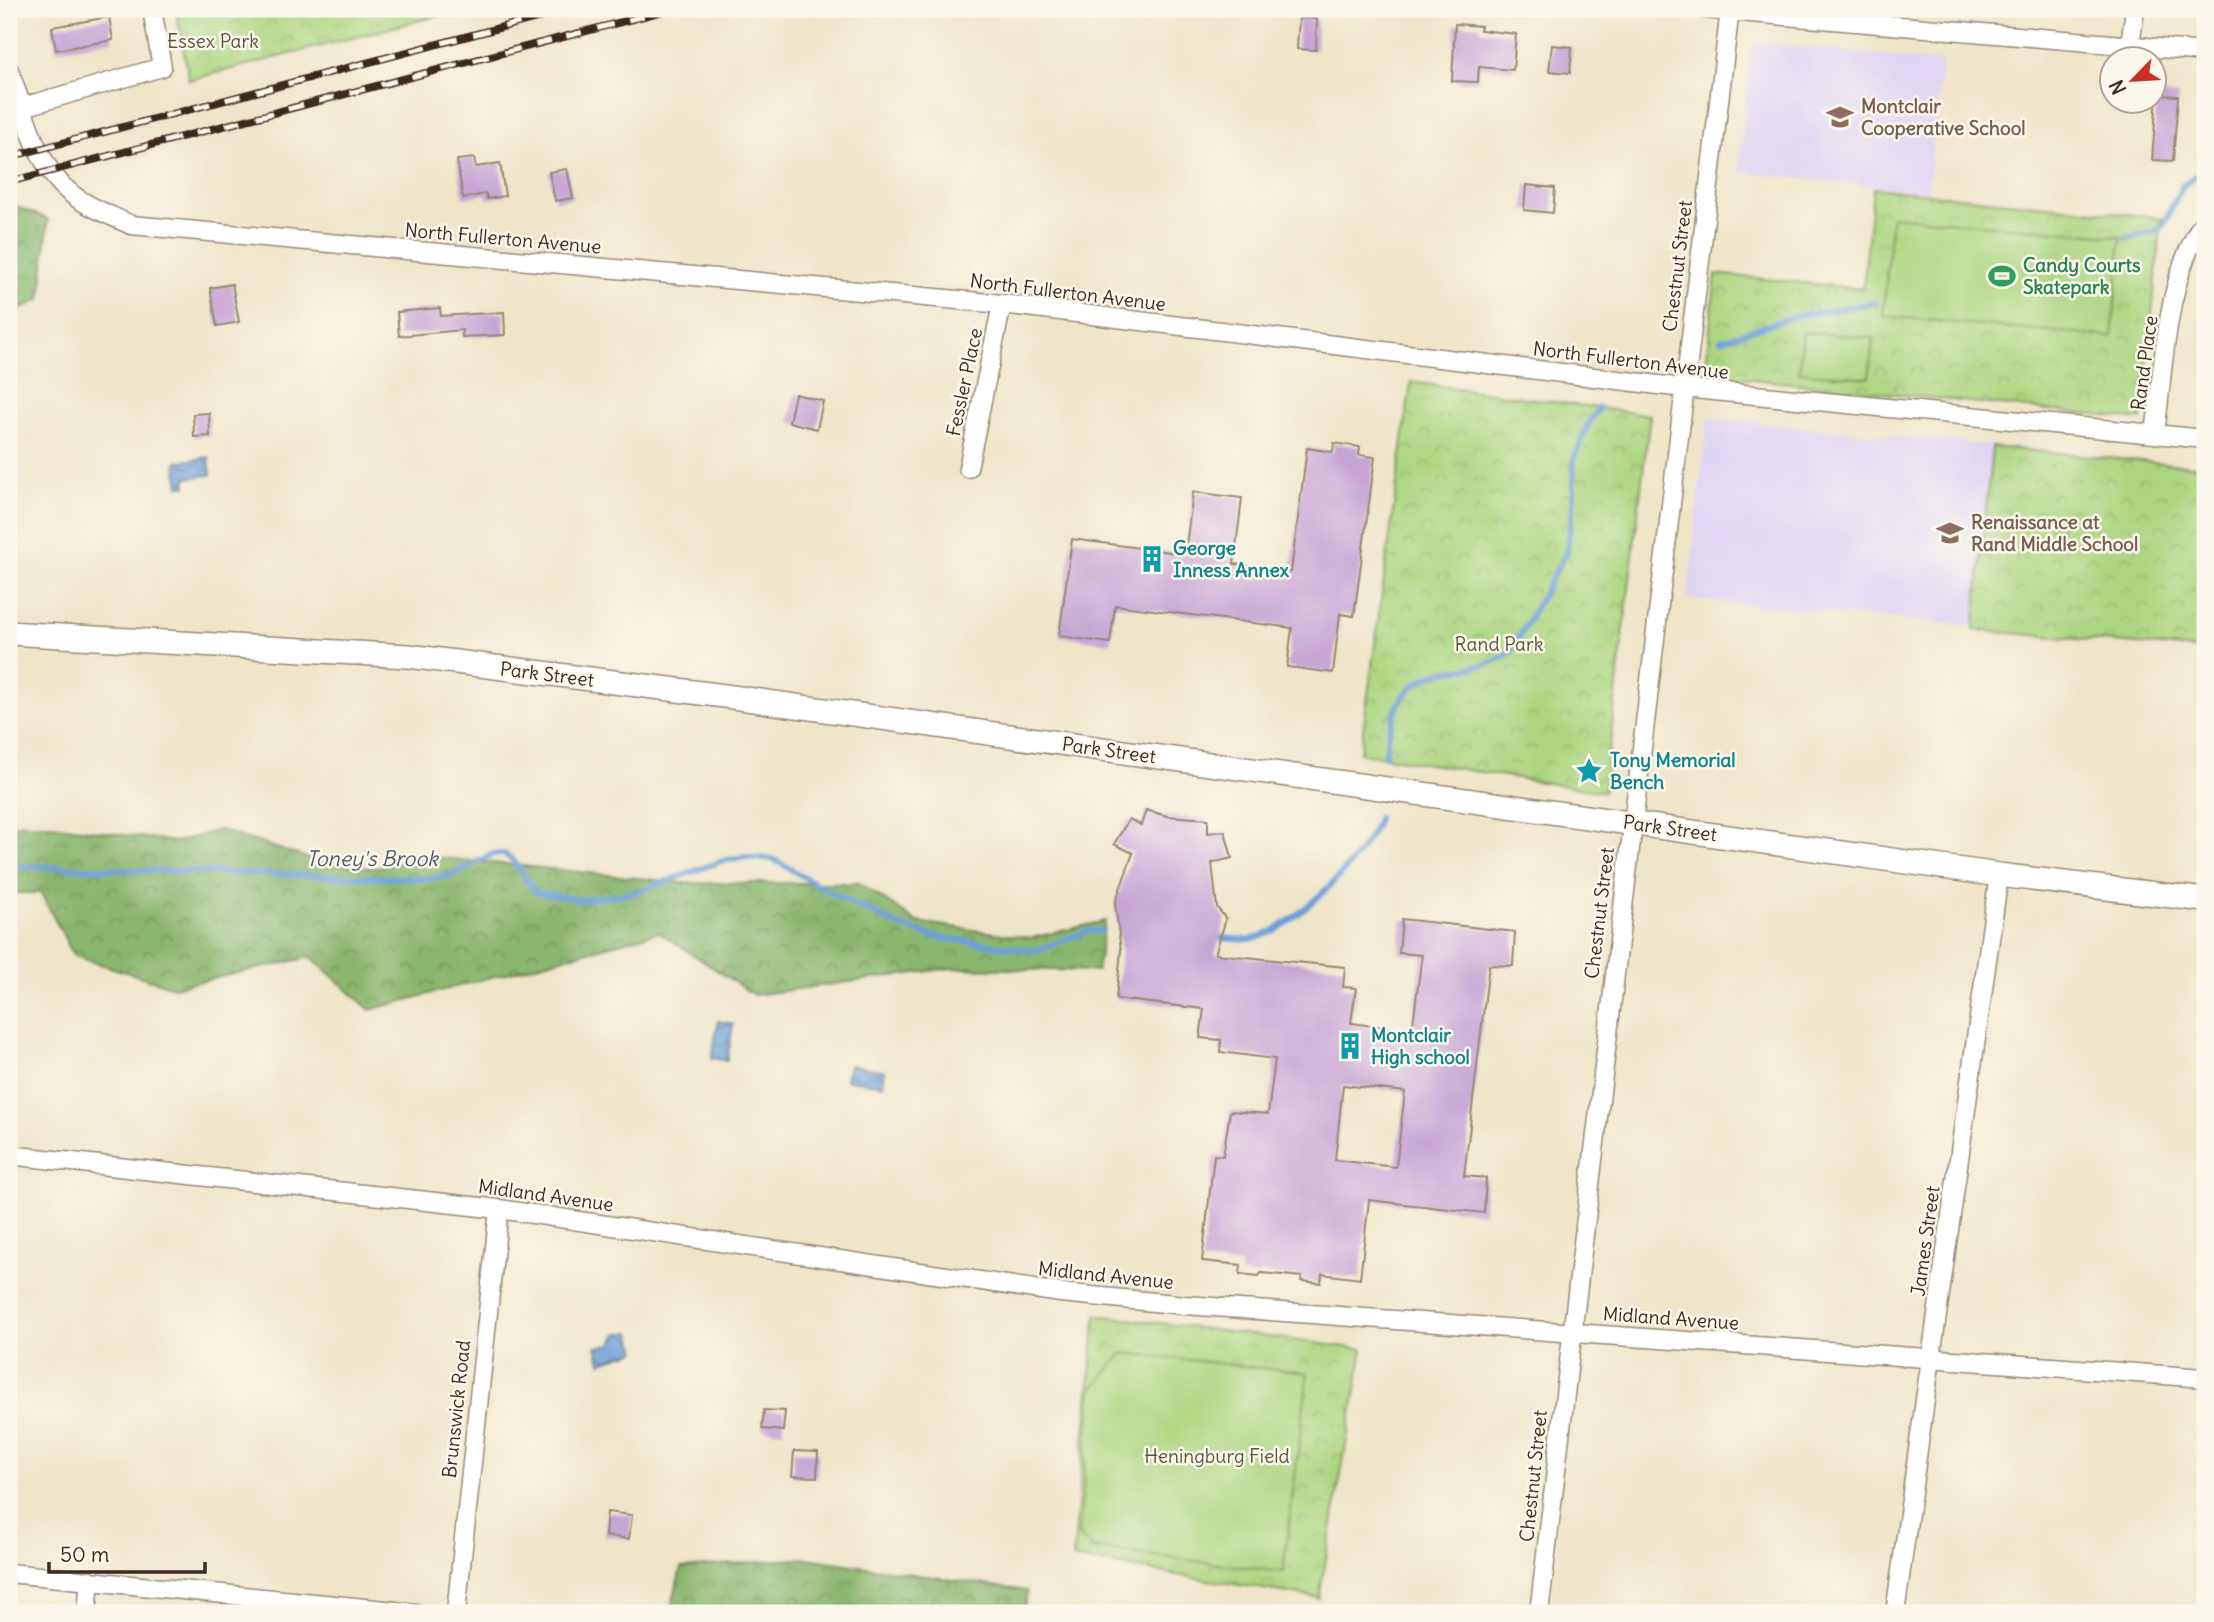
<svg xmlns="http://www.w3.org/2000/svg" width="2214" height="1622" font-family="Delius,sans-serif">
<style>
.built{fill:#e0d4f4}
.forest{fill:url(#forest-crowns);stroke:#627046;stroke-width:2}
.park{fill:url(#park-crowns);stroke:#74804f;stroke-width:2}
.pitch{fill:#acd580;stroke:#74804f;stroke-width:2}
.water{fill:url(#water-waves);stroke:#54647b;stroke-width:2}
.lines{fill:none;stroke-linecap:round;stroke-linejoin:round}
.stream{stroke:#6d9fd8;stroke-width:6}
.building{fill:#c7a6d6;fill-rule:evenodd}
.minor-casing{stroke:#958874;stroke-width:21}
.tertiary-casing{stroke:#958874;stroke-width:26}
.minor{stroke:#fff;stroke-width:18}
.tertiary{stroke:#fff;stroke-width:23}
.rail-casing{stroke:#3b2a1e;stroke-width:8}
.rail{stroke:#fbf7ec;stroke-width:5;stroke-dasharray:16;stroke-linecap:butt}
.labels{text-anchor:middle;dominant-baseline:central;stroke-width:5;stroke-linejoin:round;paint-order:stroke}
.park-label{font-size:19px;fill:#575536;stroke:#fbf7ec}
.education-label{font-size:19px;font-weight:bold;fill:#785e54;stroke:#fbf7ec;text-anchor:start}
.street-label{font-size:19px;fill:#3b2a1e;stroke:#fbf7ec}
.leisure-label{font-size:19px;font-weight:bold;fill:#27864d;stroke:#fbf7ec;text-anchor:start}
.culture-label{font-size:19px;font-weight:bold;fill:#0d838f;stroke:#fbf7ec;text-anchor:start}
.water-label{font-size:21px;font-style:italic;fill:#4f5968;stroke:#fbf7ec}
</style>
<defs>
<pattern id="forest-crowns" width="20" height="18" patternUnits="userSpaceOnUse" patternTransform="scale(1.75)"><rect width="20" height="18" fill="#89b66e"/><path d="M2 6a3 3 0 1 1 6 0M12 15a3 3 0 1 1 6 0" fill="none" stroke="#71945a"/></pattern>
<pattern id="park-crowns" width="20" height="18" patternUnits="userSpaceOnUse" patternTransform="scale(1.75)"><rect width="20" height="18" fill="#acd580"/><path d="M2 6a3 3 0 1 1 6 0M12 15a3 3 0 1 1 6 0" fill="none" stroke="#95b76e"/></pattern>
<pattern id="water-waves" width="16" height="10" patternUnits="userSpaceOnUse" patternTransform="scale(1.75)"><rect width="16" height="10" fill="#6d9fd8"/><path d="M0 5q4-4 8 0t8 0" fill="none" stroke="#5b82af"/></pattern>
</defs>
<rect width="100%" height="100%" fill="#fbf7ec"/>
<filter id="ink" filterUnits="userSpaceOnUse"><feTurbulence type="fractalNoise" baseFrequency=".0143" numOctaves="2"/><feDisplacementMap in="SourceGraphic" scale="14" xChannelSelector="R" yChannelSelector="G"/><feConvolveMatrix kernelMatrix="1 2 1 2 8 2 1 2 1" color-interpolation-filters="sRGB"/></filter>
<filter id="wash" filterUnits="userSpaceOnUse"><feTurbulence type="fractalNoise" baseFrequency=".00686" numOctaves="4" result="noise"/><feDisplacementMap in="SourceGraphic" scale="28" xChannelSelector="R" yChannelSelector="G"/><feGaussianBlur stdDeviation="1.57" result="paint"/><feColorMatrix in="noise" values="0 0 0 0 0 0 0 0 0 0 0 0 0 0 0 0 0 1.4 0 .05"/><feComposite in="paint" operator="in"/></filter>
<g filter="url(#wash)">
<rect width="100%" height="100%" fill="#efe6c9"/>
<g class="built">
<path d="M1752 42 1942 62 1928 192 1739 172Z"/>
<path d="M1708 418 2205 466V649L1687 599Z"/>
</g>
<g class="forest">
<path d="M9 204 48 219 41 299 9 315Z"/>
<path d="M9 824H45L176 842 220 830 322 863 372 868 435 857 685 883H859L917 922 1031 938 1105 921 1097 971 952 968 754 995 659 932 370 1010 311 957 174 987 74 956 41 893H9Z"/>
<path d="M807 1558 1027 1591 1023 1613H670L681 1568Z"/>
</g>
<g class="park">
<path d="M176 9H464L189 80Z"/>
<path d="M1873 188 2162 218 2141 420 1705 374 1716 274 1863 289Z"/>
<path d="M1411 382 1650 415 1604 792 1360 753Z"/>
<path d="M1992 447 2205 467V650L1974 630Z"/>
<path d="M1096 1315 1363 1349 1319 1598 1073 1558Z"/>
</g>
<g class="pitch">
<path d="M1892 216 2121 237 2112 337 1883 316Z"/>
<path d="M1803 332 1873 338 1869 378 1799 372Z"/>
<path d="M1123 1353 1308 1373 1283 1572 1092 1548 1079 1536 1092 1389Z"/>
</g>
<g class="water">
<path d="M209 457 211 475 186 478V486H179L176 462Z"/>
<path d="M718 1021 733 1024 727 1061 712 1058Z"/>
<path d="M849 1065 885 1071 883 1085 846 1080Z"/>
<path d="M631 1332 637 1351 601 1362 596 1347 612 1344 616 1334Z"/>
</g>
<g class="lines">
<g class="stream">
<path d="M2126 238 2153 232 2164 224 2182 186 2205 169"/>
<path d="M1721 340 1796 316 1875 303"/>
<path d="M1385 755C1391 714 1400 679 1449 671 1472 668 1491 666 1511 652L1567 551 1573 506 1574 458 1588 424 1599 408"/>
<path d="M9 866 426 879 449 876 493 854H504L513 860 535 892 581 900 604 897 637 892 722 861 744 857 773 859 832 893 897 925 935 937 1036 951 1087 931H1102"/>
<path d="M1222 938C1235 939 1248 941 1260 937 1297 924 1367 856 1378 818"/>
</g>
</g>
<g id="blocks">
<g class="building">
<path d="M109 17 113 40 56 50 52 27Z"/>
<path d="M1299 18 1317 19 1316 50 1297 49Z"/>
<path d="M1455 24 1481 26 1480 30 1516 34 1513 70 1479 67 1478 82 1452 81Z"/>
<path d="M1552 45 1572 47 1570 73 1549 71Z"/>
<path d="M2157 95 2178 96 2173 161 2152 160Z"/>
<path d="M474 158 476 167 500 163 505 196 487 199 486 194 463 198 457 160Z"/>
<path d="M567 169 573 198 555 201 549 172Z"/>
<path d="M1526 185 1555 188 1553 213 1524 210Z"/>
<path d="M232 284 239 322 217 326 210 288Z"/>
<path d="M440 308 441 316 504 312 505 335 462 337V330L399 336 397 312Z"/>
<path d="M795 394 823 401 817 429 789 422Z"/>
<path d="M209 413 210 436 194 437 193 414Z"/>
<path d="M1334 443 1360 447 1359 455 1375 457 1354 616 1340 614 1333 673 1287 667 1292 628 1115 605 1110 643 1059 636 1072 539 1185 554 1193 492 1242 498 1234 564 1291 572 1307 448 1333 452Z"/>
<path d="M1146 810 1167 816 1208 819V833L1225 831 1232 858 1212 863 1217 907 1226 919 1215 954 1345 967 1343 987 1356 988 1351 1023 1412 1031 1422 955 1399 953 1402 919 1515 932 1513 966 1489 965 1464 1176 1486 1178 1484 1213 1369 1200 1360 1279 1322 1274 1321 1283 1301 1281 1302 1277 1261 1273 1259 1276 1240 1274 1241 1265 1202 1261 1214 1155 1223 1156 1230 1111 1268 1114 1275 1059 1220 1052 1221 1040 1200 1038 1204 1009 1116 999 1121 951 1115 903 1133 853 1114 844 1129 819 1141 825ZM1343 1085 1405 1092 1396 1167 1335 1160Z"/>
<path d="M764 1410 785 1411 783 1431 762 1429Z"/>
<path d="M794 1451 818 1452 817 1477 792 1476Z"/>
<path d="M607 1512 632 1515 629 1539 605 1536Z"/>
</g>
</g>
</g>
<g filter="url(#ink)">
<use href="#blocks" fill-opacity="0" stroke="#958874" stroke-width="2"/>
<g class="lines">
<defs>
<g id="minor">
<path d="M1704 9 2205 52"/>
<path d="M2130 45 2135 9"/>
<path d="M9 70C25 111 35 167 73 195 89 208 113 216 131 225L1002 304 1683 388 2205 439"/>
<path d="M23 107 162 67 152 9"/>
<path d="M2155 434C2164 366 2165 278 2205 220"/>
<path d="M968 468 1002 304"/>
<path d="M9 1155 499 1209 1061 1293 1185 1305 2205 1378"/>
<path d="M9 1573 416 1613"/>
<path d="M87 1613 90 1580"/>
<path d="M456 1613 499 1209"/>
<path d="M1539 1613 1730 9"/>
<path d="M1895 1613 1999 875"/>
</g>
<path id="tertiary" d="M9 633 408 656 725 696 1999 875 2205 900"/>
</defs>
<use href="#minor" class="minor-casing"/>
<use href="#tertiary" class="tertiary-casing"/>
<use href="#minor" class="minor"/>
<use href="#tertiary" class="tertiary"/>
<defs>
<g id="rail">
<path d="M9 157 571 9"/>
<path d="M9 182 671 9"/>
</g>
</defs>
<use href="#rail" class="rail-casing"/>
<use href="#rail" class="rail"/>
</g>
</g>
<defs>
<symbol id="school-bare" viewBox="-9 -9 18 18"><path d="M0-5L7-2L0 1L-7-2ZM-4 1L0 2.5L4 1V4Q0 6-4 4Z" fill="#8d6e63" stroke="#fbf7ec" stroke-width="2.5" paint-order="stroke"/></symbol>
<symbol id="stadium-bare" viewBox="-9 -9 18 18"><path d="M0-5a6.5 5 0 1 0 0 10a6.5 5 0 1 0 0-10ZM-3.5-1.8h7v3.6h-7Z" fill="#2e9e5b" stroke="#fbf7ec" stroke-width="2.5" paint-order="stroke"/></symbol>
<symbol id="building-bare" viewBox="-9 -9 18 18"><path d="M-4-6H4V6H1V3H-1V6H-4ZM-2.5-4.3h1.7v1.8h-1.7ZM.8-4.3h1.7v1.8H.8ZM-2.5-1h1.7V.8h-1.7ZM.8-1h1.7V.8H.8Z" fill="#0f9aa8" stroke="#fbf7ec" stroke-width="2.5" paint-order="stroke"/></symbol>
<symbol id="sight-bare" viewBox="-9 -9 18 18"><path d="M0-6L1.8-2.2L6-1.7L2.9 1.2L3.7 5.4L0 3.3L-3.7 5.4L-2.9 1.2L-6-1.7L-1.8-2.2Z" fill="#0f9aa8" stroke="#fbf7ec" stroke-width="2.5" paint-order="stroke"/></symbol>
</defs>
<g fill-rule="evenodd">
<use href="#school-bare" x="1821" y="98" width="38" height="38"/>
<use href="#stadium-bare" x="1983" y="257" width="38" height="38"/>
<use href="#school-bare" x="1931" y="514" width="38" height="38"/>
<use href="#building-bare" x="1133" y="540" width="38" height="38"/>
<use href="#sight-bare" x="1570" y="752" width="38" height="38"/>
<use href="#building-bare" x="1331" y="1027" width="38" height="38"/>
</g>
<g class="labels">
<g class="park-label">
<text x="213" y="41">Essex Park</text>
<text x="1499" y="644">Rand Park</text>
<text x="1217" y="1456">Heningburg Field</text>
</g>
<g class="education-label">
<text x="1861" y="106">Montclair<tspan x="1861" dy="22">Cooperative School</tspan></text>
<text x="1971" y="522">Renaissance at<tspan x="1971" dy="22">Rand Middle School</tspan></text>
</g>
<g class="street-label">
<text transform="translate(503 238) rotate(5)">North Fullerton Avenue</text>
<text transform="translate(1677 266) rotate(-83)">Chestnut Street</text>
<text transform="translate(1068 292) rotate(7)">North Fullerton Avenue</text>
<text transform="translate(1631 360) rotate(7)">North Fullerton Avenue</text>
<text transform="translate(2144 363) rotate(-82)">Rand Place</text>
<text transform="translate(964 382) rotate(-78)">Fessler Place</text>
<text transform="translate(547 674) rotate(7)">Park Street</text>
<text transform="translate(1109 750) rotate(8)">Park Street</text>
<text transform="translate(1670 828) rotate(8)">Park Street</text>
<text transform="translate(1599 913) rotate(-83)">Chestnut Street</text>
<text transform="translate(546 1195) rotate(8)">Midland Avenue</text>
<text transform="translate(1925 1241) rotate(-82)">James Street</text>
<text transform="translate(1106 1275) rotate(6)">Midland Avenue</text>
<text transform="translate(1671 1318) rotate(4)">Midland Avenue</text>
<text transform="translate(456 1409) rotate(-84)">Brunswick Road</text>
<text transform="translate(1533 1476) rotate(-84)">Chestnut Street</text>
</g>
<g class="leisure-label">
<text x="2023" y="265">Candy Courts<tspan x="2023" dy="22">Skatepark</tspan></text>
</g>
<g class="culture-label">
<text x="1173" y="548">George<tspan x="1173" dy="22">Inness Annex</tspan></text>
<text x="1610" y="760">Tony Memorial<tspan x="1610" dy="22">Bench</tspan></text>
<text x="1371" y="1035">Montclair<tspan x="1371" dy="22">High school</tspan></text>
</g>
<g class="water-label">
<text x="372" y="858">Toney's Brook</text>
</g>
</g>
<rect width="2214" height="1622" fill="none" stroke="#fbf7ec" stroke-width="35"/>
<g transform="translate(2133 80) rotate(245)"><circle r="33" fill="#fbf7ec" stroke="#aea59a" stroke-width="2"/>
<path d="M0-5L12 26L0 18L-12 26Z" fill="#c8321e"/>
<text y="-10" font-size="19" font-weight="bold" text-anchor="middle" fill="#3b2a1e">N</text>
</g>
<path d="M49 1562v10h156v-10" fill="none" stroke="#3b2a1e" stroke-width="3.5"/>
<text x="60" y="1562" font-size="21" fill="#3b2a1e" stroke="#fbf7ec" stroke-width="5" paint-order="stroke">50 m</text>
</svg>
